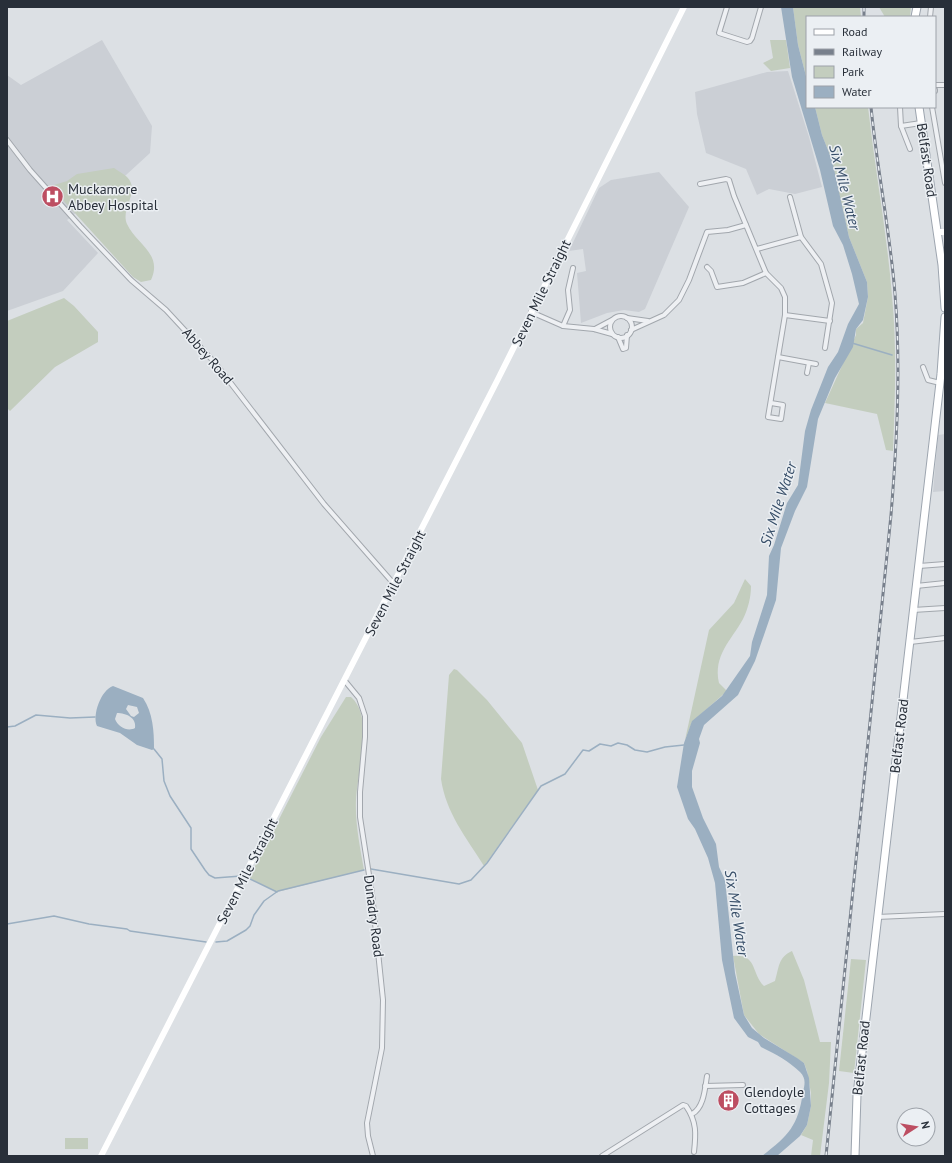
<svg xmlns="http://www.w3.org/2000/svg" width="952" height="1163" font-family="'PT Sans',sans-serif">
<style>
.built{fill:#cbcfd5}
.green{fill:#c3cdbe}
.water{fill:#9bafc1;fill-rule:evenodd}
.lines{fill:none;stroke-linecap:round;stroke-linejoin:round}
.stream{stroke:#9bafc1;stroke-width:1.5}
.minor-casing{stroke:#a2a7ad;stroke-width:6}
.primary-casing{stroke:#9da5af;stroke-width:9}
.minor{stroke:#eef0f3;stroke-width:4}
.secondary{stroke:#fff;stroke-width:6}
.primary{stroke:#fff;stroke-width:7}
.rail-casing{stroke:#78808c;stroke-width:3}
.rail{stroke:#ebeff3;stroke-width:1.5;stroke-dasharray:4.5;stroke-linecap:butt}
.labels{text-anchor:middle;dominant-baseline:central;stroke-width:3;stroke-linejoin:round;paint-order:stroke}
.street-label{font-size:14px;fill:#282f39;stroke:#ebeff3}
.poi-label{font-size:14px;fill:#282f39;stroke:#ebeff3;text-anchor:start}
.water-label{font-size:15px;font-style:italic;fill:#374e68;stroke:#ebeff3}
</style>
<rect width="100%" height="100%" fill="#dce0e4"/>
<g class="built">
<path d="M102 40 152 126 150 153 126 175 67 220 98 253 63 291 7 311V75L21 85Z"/>
<path d="M788 71 809 137 822 187 795 194 769 189 757 195 746 169 706 153 697 114 695 92 767 72Z"/>
<path d="M659 172 689 207 645 309 639 312 624 310 607 313 581 323 577 273 586 271 583 249 569 251 599 188 611 180Z"/>
<path d="M945 434V491L933 492 938 435Z"/>
</g>
<g class="green">
<path d="M793 7H860L861 17H807V80L798 45Z"/>
<path d="M879 7H911L910 17H885Z"/>
<path d="M770 40H786L790 68 771 71 763 63 773 58Z"/>
<path d="M815 107H868C875 170 887 233 892 296 897 348 895 399 893 451L886 450 877 414 825 403 856 335V329L863 323 868 297 867 282 849 237 831 158 822 135Z"/>
<path d="M114 168C118 171 124 174 127 177 141 191 120 209 127 224 137 245 163 254 151 280L141 282 133 277 63 200 54 185 67 181 77 174Z"/>
<path d="M64 298 74 306 98 332V342L55 367 10 411 7 408V321Z"/>
<path d="M745 579 751 586C751 597 748 609 743 619 731 641 713 655 719 683L727 691 692 722 685 740 709 630 734 603Z"/>
<path d="M454 669 457 670 487 700 522 743 538 790 484 866C466 837 446 813 441 779L449 675Z"/>
<path d="M346 697H351C375 718 357 772 356 800 355 823 360 847 364 870L277 892 249 878 321 737Z"/>
<path d="M792 951 804 980 820 1042H831L829 1083 820 1156H811L813 1140 801 1135 807 1125 811 1106V1093L807 1071 804 1063 759 1034 744 1015 733 956C758 954 751 974 764 986L775 981C779 968 778 957 792 951Z"/>
<path d="M851 959 866 960 854 1073 839 1071Z"/>
<rect x="65" y="1138" width="23" height="11"/>
</g>
<g class="water">
<path d="M781 7H793L798 45 807 80V107H815L822 135 832 160 849 237 867 282 868 297 863 320 856 329 853 347 835 378 818 419 807 487 795 511 781 548 776 600 755 661 738 695 704 725 699 739 700 743 692 771V787L703 818 716 844 719 867 725 880 735 973 744 1015 752 1028 764 1038 797 1058 804 1063 809 1078 811 1106 807 1125 800 1136 777 1156H762C789 1135 798 1126 803 1092 805 1084 806 1078 800 1072 790 1062 774 1053 761 1047L758 1042 748 1037 734 1018 722 960 715 883 708 858 695 829 688 819 677 787 684 743 692 721 722 696 750 656 752 642 767 595 769 556 774 545 787 503 798 485 805 431 811 410 828 367 838 352 848 324 859 304 852 274 843 245 833 226 820 170 792 77Z"/>
<path d="M113 686 143 698C153 713 154 731 154 749L152 750 137 745 120 733 97 726C92 715 101 690 113 686ZM128 705 137 707 139 713 134 717 131 716 126 709ZM117 713C126 713 137 718 135 728 128 732 118 727 115 719Z"/>
</g>
<g class="lines">
<g class="stream">
<path d="M852 343 892 355"/>
<path d="M7 727 15 726 36 715 70 718 95 717"/>
<path d="M154 749 162 759 164 781 170 796 191 828V849L205 870 209 875 215 878 241 876"/>
<path d="M371 869 459 884 471 880 487 863 541 786 565 774 583 750 589 751 600 744 611 746 618 743 627 745 635 750 647 752 665 747 684 745"/>
<path d="M248 878 277 892"/>
<path d="M7 924 54 916 89 924 127 929 130 931 206 942"/>
<path d="M216 942 227 941 246 930 250 926 254 915 264 901 278 891 364 870"/>
</g>
<defs>
<g id="minor">
<path d="M727 7 719 33 747 42 750 41 752 38 761 7"/>
<path d="M930 17 931 7"/>
<path d="M935 85H945"/>
<path d="M935 90V91"/>
<path d="M900 107 901 126 910 149"/>
<path d="M932 107 945 183"/>
<path d="M901 126 921 123"/>
<path d="M7 140 30 170 80 226 131 280 166 310 216 364 324 504 394 584"/>
<path d="M700 184 726 179 729 180 734 196 766 273 781 288 785 297V315L768 417 781 419 783 405 771 403"/>
<path d="M790 197 801 237 821 264 832 303 825 348"/>
<path d="M757 249 801 237"/>
<path d="M707 267 711 271 717 287 743 283 766 273"/>
<path d="M531 312 563 326 594 329 612 334"/>
<path d="M785 315 830 321"/>
<circle cx="621" cy="327" r="11"/>
<path d="M627 318 648 321"/>
<path d="M563 326 570 310 568 290 573 268"/>
<path d="M595 329 612 320"/>
<path d="M631 330 664 315 679 300 689 280 707 232 728 230 746 225"/>
<path d="M618 337 623 349 626 348 627 335"/>
<path d="M778 357 816 364"/>
<path d="M923 367 928 380 940 383"/>
<path d="M807 373 809 363"/>
<path d="M919 566 945 564"/>
<path d="M916 586 945 583"/>
<path d="M913 610 945 608"/>
<path d="M910 642 945 638"/>
<path d="M345 681 359 698 365 716V737L360 792V817L372 894 383 1000 382 1048 367 1123 368 1136 373 1156"/>
<path d="M877 917 945 914"/>
<path d="M705 1086 743 1085"/>
<path d="M692 1114C704 1108 705 1088 707 1076"/>
<path d="M602 1156 683 1105 686 1106C697 1122 696 1134 694 1152"/>
</g>
<g id="primary">
<path d="M915 17 917 7"/>
<path d="M919 107 942 265 945 308"/>
<path d="M855 1156 857 1095 941 374 945 317"/>
</g>
</defs>
<use href="#minor" class="minor-casing"/>
<use href="#primary" class="primary-casing"/>
<use href="#minor" class="minor"/>
<g class="secondary">
<path d="M937 232H945"/>
<path d="M101 1156 497 381 684 7"/>
</g>
<use href="#primary" class="primary"/>
<defs>
<g id="rail">
<path d="M864 7V17"/>
<path d="M826 1156 891 515C897 441 901 367 895 294 890 231 877 169 871 107"/>
</g>
</defs>
<use href="#rail" class="rail-casing"/>
<use href="#rail" class="rail"/>
</g>
<defs>
<symbol id="hospital-disc" viewBox="-11 -11 22 22"><circle r="9.5" fill="#bd4e62" stroke="#ebeff3"/><path d="M-5-5h3v3.5h4V-5h3V5h-3V1.5h-4V5h-3Z" fill="#fff"/></symbol>
<symbol id="building-disc" viewBox="-11 -11 22 22"><circle r="9.5" fill="#bd4e62" stroke="#ebeff3"/><path d="M-4-6H4V6H1V3H-1V6H-4ZM-2.5-4.3h1.7v1.8h-1.7ZM.8-4.3h1.7v1.8H.8ZM-2.5-1h1.7V.8h-1.7ZM.8-1h1.7V.8H.8Z" fill="#fff"/></symbol>
</defs>
<g fill-rule="evenodd">
<use href="#hospital-disc" x="40" y="184" width="25" height="25"/>
<use href="#building-disc" x="716" y="1088" width="25" height="25"/>
</g>
<g class="labels">
<g class="street-label">
<text transform="translate(927 160) rotate(82)">Belfast Road</text>
<text transform="translate(541 293) rotate(-64)">Seven Mile Straight</text>
<text transform="translate(208 356) rotate(49)">Abbey Road</text>
<text transform="translate(395 583) rotate(-63)">Seven Mile Straight</text>
<text transform="translate(899 736) rotate(-83)">Belfast Road</text>
<text transform="translate(247 871) rotate(-63)">Seven Mile Straight</text>
<text transform="translate(374 916) rotate(83)">Dunadry Road</text>
<text transform="translate(861 1058) rotate(-84)">Belfast Road</text>
</g>
<g class="poi-label">
<text x="68" y="189">Muckamore<tspan x="68" dy="16">Abbey Hospital</tspan></text>
<text x="744" y="1092">Glendoyle<tspan x="744" dy="16">Cottages</tspan></text>
</g>
<g class="water-label">
<text transform="translate(845 187) rotate(76)">Six Mile Water</text>
<text transform="translate(778 504) rotate(-72)">Six Mile Water</text>
<text transform="translate(737 913) rotate(81)">Six Mile Water</text>
</g>
</g>
<rect width="952" height="1163" fill="none" stroke="#282f39" stroke-width="16"/>
<rect x="806" y="16" width="130" height="92" fill="#ebeff3" stroke="#9da2a9"/>
<rect x="814" y="29" width="20" height="6" fill="#ffffff" stroke="#9da2a9"/>
<text x="842" y="36" font-size="12" fill="#282f39">Road</text>
<rect x="814" y="49" width="20" height="6" fill="#78808c" stroke="#9da2a9"/>
<text x="842" y="56" font-size="12" fill="#282f39">Railway</text>
<rect x="814" y="66" width="20" height="12" fill="#c3cdbe" stroke="#9da2a9"/>
<text x="842" y="76" font-size="12" fill="#282f39">Park</text>
<rect x="814" y="86" width="20" height="12" fill="#9bafc1" stroke="#9da2a9"/>
<text x="842" y="96" font-size="12" fill="#282f39">Water</text>
<g transform="translate(916 1127) rotate(78)"><circle r="19" fill="#ebeff3" stroke="#9da2a9"/>
<path d="M0-3L7 15L0 10L-7 15Z" fill="#bd4e62"/>
<text y="-6" font-size="11" font-weight="bold" text-anchor="middle" fill="#282f39">N</text>
</g>
</svg>
